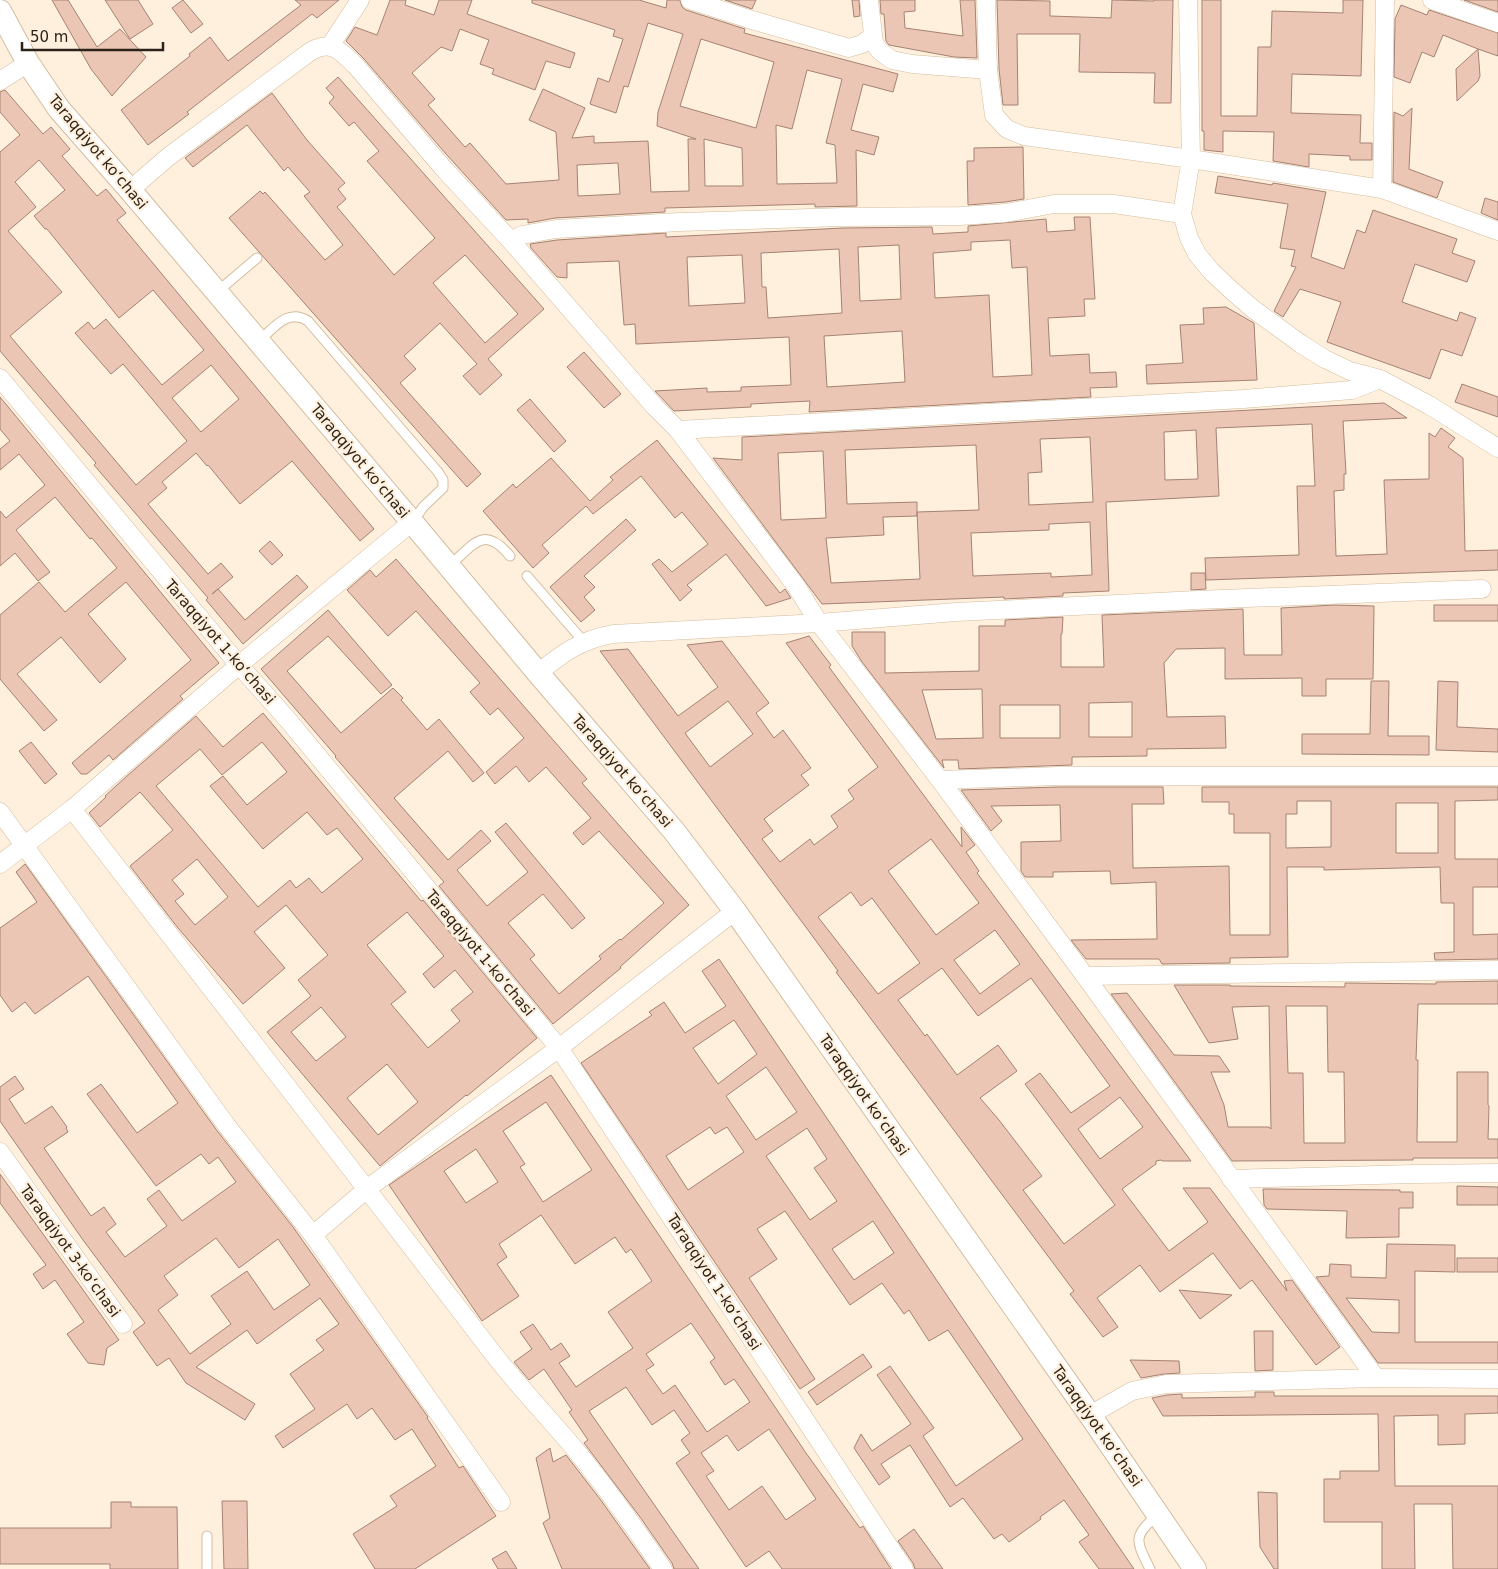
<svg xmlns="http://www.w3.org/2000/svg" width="1498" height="1569" font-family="'DejaVu Sans',sans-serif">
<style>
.building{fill:#ebc6b5;stroke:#a58273;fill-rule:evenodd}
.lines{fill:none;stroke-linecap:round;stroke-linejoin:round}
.service-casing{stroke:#d4bc9e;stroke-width:11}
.minor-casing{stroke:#d4bc9e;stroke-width:19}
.tertiary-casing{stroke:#d4bc9e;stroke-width:24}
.service{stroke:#fff;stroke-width:9}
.minor{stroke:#fff;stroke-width:18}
.tertiary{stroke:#fff;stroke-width:22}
.labels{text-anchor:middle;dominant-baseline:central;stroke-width:4.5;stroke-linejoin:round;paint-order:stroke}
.street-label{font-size:15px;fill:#2c2318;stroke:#fff0de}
</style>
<rect width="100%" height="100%" fill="#fff0de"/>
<g class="building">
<path d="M52 0H68L97 47 120 29 146 57 112 96 91 69Z"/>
<path d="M105 0H138L153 24 130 39Z"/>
<path d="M183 0 203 24 191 33 172 8Z"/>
<path d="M295 0H339L317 18 312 14 187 112 189 114 148 145 121 110 190 56 189 54 210 37 228 61 301 5Z"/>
<path d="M390 0H406L405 5 434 15 439 0H472L467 14 575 53 570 68 546 61 535 90 492 74 494 69 480 64 489 40 460 29 452 51 441 47 412 73 435 99 428 105 465 147 470 143 506 184 559 180 556 132 529 120 543 89 585 108 572 138 594 136V143L648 141 651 192 689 191 688 139H696L657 126 658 112 683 34 648 23 628 87 624 86 616 113 590 104 598 78 609 82 623 39 613 36 615 30 532 3V0H639L666 8 667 0H680L682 7 686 10 745 29 744 33 898 74 893 92 863 84 851 130 879 137 874 155 856 150 857 206 815 207V204L665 208V212L555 218 528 223V219L506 220 446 154 364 59 346 41 355 27 377 35ZM701 39 774 62 756 128 680 106ZM807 70 842 79 826 143 835 145 837 183 777 184 776 125 792 129ZM704 139 742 148 743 186H705ZM618 163 620 194 578 196 577 165Z"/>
<path d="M725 0H756L752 9Z"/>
<path d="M852 0H859L860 16 854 17Z"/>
<path d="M880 0H915V11L904 12 905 28 963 36 960 0H975L977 58 954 57 889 45 886 41 884 14H881Z"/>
<path d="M997 0 1050 1V16L1111 18 1112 0 1154 1V0H1173L1171 103H1154L1155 73 1079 72 1080 34H1017L1018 105H1003L999 69Z"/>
<path d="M1202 0H1221V116H1257L1258 47H1271L1272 11 1343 13V0H1363L1361 76 1292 74 1291 113 1361 115 1360 143H1372V160H1350V156L1309 154V167L1273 161 1274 132 1223 131V152L1204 150V131H1202Z"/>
<path d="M1464 0H1498V12Z"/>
<path d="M1401 5 1427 15 1429 10 1498 33V56L1478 49 1480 76 1478 81 1457 101 1456 69 1478 49 1443 35 1434 57 1422 52 1410 83 1394 77 1395 19Z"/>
<path d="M338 77 544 309 488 359 502 375 480 395 463 376 477 364 440 323 404 356 416 369 400 383 481 474 467 487 229 218 260 191 263 194 265 192 325 260 343 245 304 196 310 192 288 167 284 171 247 125 193 167 185 158 272 93 307 140 345 183 338 189 346 199 337 207 394 275 435 238 367 161 379 151 354 122 349 126 329 103 334 97 326 88ZM465 255 518 314 485 343 433 283Z"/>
<path d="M5 90 43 134 51 127 70 149 62 156 97 196 106 189 126 213 117 220 374 529 360 541 292 461 240 504 208 465 207 466 196 453 162 482 167 488 148 504 208 574 221 563 233 577 212 594 218 589 245 620 297 575 308 587 243 644 206 600 208 598 94 465 96 463 0 351V152L20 135 0 112V92ZM39 160 65 190 34 216 45 229H47L119 318 153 290 204 350 162 385 106 319 94 329 88 322 75 333 111 374 123 364 187 441 136 485 10 336 62 292 8 231 36 207 15 182ZM211 365 239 399 201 432 172 398Z"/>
<path d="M1412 108 1409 169 1443 182 1437 198 1393 182 1394 112 1403 116Z"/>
<path d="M1023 147 1024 199 1005 202 968 205 967 161H974V148Z"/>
<path d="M1218 176 1272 185 1273 183 1326 192 1311 257 1344 269 1357 230 1365 233 1373 210 1457 239 1452 253 1475 261 1467 282 1415 264 1402 302 1457 321 1460 312 1476 318 1462 356 1441 349 1430 379 1327 342 1341 302 1300 289 1283 317 1274 311 1296 267 1291 266 1295 250 1280 248 1288 204 1215 193Z"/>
<path d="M1485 198 1498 202V220L1481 213Z"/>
<path d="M1074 217H1090L1095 299H1084L1085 316 1048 318 1050 356 1089 354 1090 373 1116 372 1117 387 1090 388 1091 397 809 412 810 401 751 404V407L674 411 655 391 707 388V392L741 391V387L791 385 789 337 636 344 635 324 624 325 619 261 567 263V278L557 277 531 248 530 244 557 240 666 233V237L843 228 932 227 933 234 968 232V226L1046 219 1047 232 1075 230ZM1010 240 1012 268 1027 267 1032 375 993 377 989 295 935 298 933 253 971 250V242ZM899 245 901 299 860 301 858 247ZM839 249 842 313 768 318 766 287H762L761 253ZM742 255 745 303 689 306 687 257ZM902 331 905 382 827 387 824 336Z"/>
<path d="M1226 307 1254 323 1257 380 1147 384 1146 365 1183 363 1180 325 1204 324 1203 308Z"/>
<path d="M584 352 621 394 604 408 567 367Z"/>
<path d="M1462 384 1498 397V417L1455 402Z"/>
<path d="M0 397 219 663 180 696 183 699 113 760 109 755 87 774H81L72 763 191 660 126 582 88 614 126 659 100 683 61 637 17 674 57 720 44 731 0 679V615L39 582 65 612 117 568 92 538 90 539 55 497 16 530 50 572 38 581 15 553 0 566V511L6 518 45 485 19 454 0 470V449L10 441 0 429Z"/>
<path d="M530 399 566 441 554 452 517 410Z"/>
<path d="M1384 403 1407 418 1343 421 1346 474H1344V490L1334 491 1336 556 1387 554 1384 480 1429 479V433L1435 437 1441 428 1455 438 1448 447 1463 458 1465 551 1498 550V570L1206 580 1205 558 1299 555 1297 486H1315L1312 424 1216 428 1219 496 1106 502 1109 591 1063 593V596L1004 599V597L822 604 713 458 742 460V437ZM1196 430 1198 479 1165 480 1164 432ZM1090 437 1093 502 1029 505 1028 473 1042 472 1040 439ZM976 445 979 510 917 512 920 579 831 583 826 538 884 535 883 517 917 516V502L847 504 845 450ZM823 451 826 518 781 520 778 453ZM1090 522 1092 575 1051 577V573L973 576 971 533 1049 530V524Z"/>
<path d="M657 440 780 593 785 589 791 598 766 606 726 554 687 585 692 590 680 601 652 564 659 559 672 572 708 544 682 512 675 518 641 476 593 514 586 506 542 545 549 553 533 568 483 511 513 484 516 488 551 458 590 501 613 480 610 477Z"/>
<path d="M626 519 636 530 584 576 595 587 584 597 595 610 581 622 550 587Z"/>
<path d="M270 541 283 555 272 565 259 551Z"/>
<path d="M396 559 587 779 582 783 689 905 620 967 621 968 553 1024 439 886 444 882 335 757 336 756 261 669 328 610 392 685 381 694 328 636 287 671 341 733 393 688 403 698 401 700 427 730 439 719 484 773 473 782 448 751 394 798 448 860 481 830 491 841 457 870 487 906 528 872 495 832 506 823 585 918 572 929 543 894 508 923 535 955 530 959 559 994 601 959 599 956 620 939 621 940 664 903 599 831 583 845 573 833 591 818 546 767 529 782 516 766 495 784 486 772 524 738 498 708 490 715 470 692 480 683 416 611 388 636 347 590 370 570 376 577Z"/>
<path d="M1191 573H1205L1206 589 1191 590Z"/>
<path d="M1334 605 1374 606 1373 679H1326V696H1302V678L1225 679V648L1176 649 1164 663 1167 717 1225 716 1226 748 1147 749V756L1072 757V765L959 769 958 760H942L944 768 862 662 852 646V632H885V673L979 671V626H1005V620L1063 617 1062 634H1061V667H1104L1102 615 1243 609 1244 655H1282L1281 608ZM982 689 983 738 936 739 922 690ZM1132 702V737H1089V703ZM1000 705H1060V738H1000Z"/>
<rect x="1434" y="605" width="64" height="16"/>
<path d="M809 636 831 665 829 667 843 686 962 847 961 827 975 845 966 852 979 871 977 873 1191 1161H1163L1161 1160 1156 1161V1164L1122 1189 1169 1251 1208 1222 1183 1188H1210L1287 1291 1284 1281 1292 1280 1340 1347 1316 1365 1252 1280 1240 1289 1213 1253 1160 1292 1140 1265 1097 1298 1118 1327 1103 1337 1070 1294 1074 1291 836 972 838 971 808 930 600 651 628 649 678 716 718 687 687 645 722 641 769 703 756 713 774 738 783 730 811 768 801 775 809 785 764 819 773 831 762 839 780 862 810 839 814 845 838 827 831 816 854 799 848 790 878 767 786 643ZM728 701 753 734 710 767 685 733ZM931 839 979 903 936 935 888 871ZM851 892 861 906 872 898 920 963 878 994 818 917ZM995 930 1020 964 980 994 954 960ZM942 968 978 1016 1031 978 1110 1086 1071 1113 1040 1073 1025 1084 1115 1205 1064 1244 1023 1190 1042 1176 999 1120 980 1098 1017 1071 998 1045 957 1075 927 1034 925 1036 898 1000ZM1120 1097 1143 1127 1100 1159 1078 1129Z"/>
<path d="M1371 681H1389L1388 736H1429V755L1302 754V734H1370Z"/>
<path d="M1438 681 1458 682 1457 727 1498 729V752L1436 750Z"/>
<path d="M263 713 421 901 423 900 537 1038 467 1096 466 1095 380 1166 267 1032 311 996 298 980 328 955 286 905 254 932 285 968 243 1004 178 928 130 866 173 830 140 792 100 827 89 813 106 797 105 796 127 776 196 716 223 747ZM262 742 287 772 247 805 223 776 210 786 263 849 307 812 327 835 337 828 363 859 322 893 309 878 296 888 290 880 258 907 156 786 200 749 222 775ZM197 859 228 897 195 925 175 901 184 894 172 880ZM407 912 444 956 423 974 434 988 455 970 473 992 451 1010 460 1021 428 1048 391 1004 406 992 367 945ZM321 1007 346 1037 316 1061 291 1032ZM387 1064 418 1102 378 1135 347 1098Z"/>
<path d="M31 742 57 774 45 784 19 751Z"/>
<path d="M1057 787H1163L1164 804H1132L1133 868 1229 866 1230 935H1270V833H1234V814H1229V802H1202V787H1498V800L1455 801V859H1498V887H1473V935L1498 934V959L1435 960 1434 953 1454 952V903H1441L1440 867 1324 870V867H1287L1288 957 1230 958V963L1162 964 1159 959H1086L1071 940 1157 939 1156 882 1111 884 1110 871 1053 872V877H1025L1021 871V842L1061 841 1060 805 991 806 1002 821 991 831 961 790ZM1297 801H1331V847L1286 848V814H1297ZM1396 803H1438V853H1396Z"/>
<path d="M25 864 218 1132 293 1227 428 1417 427 1418 459 1468 463 1466 496 1516 415 1569H375L353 1534 397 1506 390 1496 436 1466 412 1429 395 1440 372 1408 357 1419 347 1404 283 1448 275 1436 315 1409 290 1374 324 1350 316 1340 339 1324 320 1298 257 1344 247 1330 196 1367 255 1404 245 1420 186 1383 169 1358 157 1366 133 1332 145 1323 83 1240 0 1121V1087L15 1076 24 1089 9 1099 25 1124 52 1106 67 1127 66 1128 68 1132 44 1148 91 1216 104 1207 116 1224 106 1232 125 1257 167 1226 147 1199 159 1190 182 1221 236 1182 218 1157 209 1164 201 1154 156 1186 87 1094 101 1084 137 1133 178 1103 88 976 35 1014 25 1002 12 1012 0 995V928L37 902 16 872ZM216 1238 239 1268 278 1239 310 1285 274 1310 247 1271 211 1296 231 1324 190 1354 158 1310 178 1295 164 1276Z"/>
<path d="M719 959 1007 1384 1134 1569H1099L1079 1542 1089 1535 1064 1500 1040 1517 1041 1519 1009 1542 1002 1534 994 1539 963 1498 950 1507 910 1445 881 1464 890 1477 879 1485 854 1448 861 1434 872 1451 911 1424 877 1375 890 1366 934 1428 923 1436 956 1486 1023 1439 948 1330 929 1341 909 1310 904 1314 882 1283 850 1305 785 1211 757 1229 777 1259 749 1278 815 1379 800 1389 581 1063 652 1015 649 1012 664 1002 685 1033 726 1006 702 971ZM734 1020 757 1054 718 1084 693 1048ZM766 1067 797 1112 756 1140 726 1096ZM710 1127 715 1134 727 1127 744 1152 688 1190 666 1156ZM807 1128 827 1159 814 1168 837 1201 810 1220 766 1156ZM873 1221 894 1253 854 1280 832 1249Z"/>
<path d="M1498 981V1004H1418L1416 1060H1418L1417 1142H1457V1072H1488V1105L1489 1106 1488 1139H1498V1158H1413V1160L1232 1161 1111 994 1127 993 1174 1055 1219 1056 1230 1072H1211L1224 1105 1228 1127H1269L1271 1129 1269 1006 1232 1007 1238 1039 1209 1043 1174 985H1230V986L1345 987V983L1436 984V982ZM1286 1006H1327L1328 1072H1344L1345 1143H1304L1303 1073H1288Z"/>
<path d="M551 1075 806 1453 860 1528 863 1526 891 1569H782L769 1551 746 1567 676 1463 690 1453 681 1440 690 1433 674 1410 652 1425 626 1387 589 1411 699 1569H674L672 1563 640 1517 584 1443 588 1440 569 1412 572 1410 544 1369 529 1380 514 1362 532 1349 520 1332 533 1324 551 1350 561 1343 570 1356 559 1363 576 1387 633 1348 608 1312 652 1281 631 1249 626 1253 615 1237 575 1264 541 1215 499 1244 507 1257 497 1264 519 1296 482 1321 389 1185ZM546 1102 592 1170 543 1202 520 1167 525 1164 503 1131ZM476 1149 498 1182 466 1203 444 1171ZM691 1323 715 1358 710 1362 725 1385 734 1379 750 1402 707 1432 675 1385 663 1394 646 1370 654 1365 646 1354ZM769 1429 816 1499 786 1520 762 1486 729 1510 706 1476 714 1471 701 1453 727 1435 738 1451Z"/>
<path d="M0 1174 119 1340 107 1348 104 1365 88 1363 67 1334 84 1322 55 1280 43 1289 33 1274 46 1265 0 1203Z"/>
<path d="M1457 1186 1498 1187V1205H1457Z"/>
<path d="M1263 1189 1400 1190V1192H1413V1208H1399V1237L1346 1238 1347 1211 1267 1209 1264 1205Z"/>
<path d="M1387 1244 1455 1245V1272L1415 1271V1342H1498V1363H1378L1316 1277 1329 1276 1330 1264 1351 1265V1277L1386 1278ZM1346 1298 1399 1300V1333L1372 1332Z"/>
<rect x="1457" y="1258" width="41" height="14"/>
<path d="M1179 1290 1232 1295 1200 1319Z"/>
<path d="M1254 1331H1273V1370L1255 1371Z"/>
<path d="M863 1354 872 1367 817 1405 808 1392Z"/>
<path d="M1130 1360 1179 1361 1180 1373 1164 1374 1141 1378Z"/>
<path d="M1255 1392H1274V1396H1498V1413L1465 1414V1444L1438 1445V1415L1394 1416 1395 1486H1498V1569H1453L1452 1504H1414L1415 1569H1382V1522H1324V1479H1340V1471H1379L1378 1414 1163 1416 1152 1398 1167 1395 1182 1394V1398L1255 1397Z"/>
<path d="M550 1448 553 1462 566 1455 600 1499 650 1569H562L543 1523 550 1518 536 1458Z"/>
<path d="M1258 1492 1277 1493 1278 1569H1274L1260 1547Z"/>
<path d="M222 1501H247L248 1569H224Z"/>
<path d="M111 1502H131V1507H177L178 1569H110V1564H0V1528H111Z"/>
<path d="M914 1529 943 1569H915L913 1563 898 1541Z"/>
<path d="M506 1551 517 1569H498L492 1559Z"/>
</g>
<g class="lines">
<defs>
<g id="service">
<path d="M217 292 257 258"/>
<path d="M259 341C274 328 287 308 308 321L438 472 443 480V488L423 507 413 522"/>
<path d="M449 566C474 545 483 524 510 556"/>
<path d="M527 576 584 642"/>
<path d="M207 1536V1569"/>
<path d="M1150 1569C1135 1539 1133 1537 1158 1514"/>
</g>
<g id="minor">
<path d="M690 0 752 20 849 48 862 44 873 36"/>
<path d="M869 0 874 43 880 51 892 60 912 64 988 70"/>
<path d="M986 0 988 70 994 115 1007 129 1024 136 1191 159 1382 189 1498 231"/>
<path d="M1188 0 1191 159 1182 214 1189 238 1197 254 1211 271 1230 289 1253 309 1301 344 1325 359 1350 371 1380 379 1429 405 1498 448"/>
<path d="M1432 0 1498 23"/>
<path d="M330 46 360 0"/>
<path d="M0 81 28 63"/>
<path d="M1382 189 1385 0"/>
<path d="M130 190 168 157 311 51C333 40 340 51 356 66L444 169 511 241 655 407 678 430 796 586 819 623 940 780 1085 976 1376 1378"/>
<path d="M511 241 522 235 556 229 680 222 843 217 960 216 1006 213 1054 204H1114L1182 214"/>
<path d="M0 378 239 665 288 720 559 1048 904 1569"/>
<path d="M678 430 1243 399 1352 390 1380 379"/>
<path d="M538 673C563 653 580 640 613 634L819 623 956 612 1197 600 1482 589"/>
<path d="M940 780 1057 776H1498"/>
<path d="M72 809C214 991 355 1173 495 1356 520 1388 548 1417 574 1448 606 1487 635 1528 663 1569"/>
<path d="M0 812 227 1126 313 1235 501 1502"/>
<path d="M0 864 72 809 239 665 412 522"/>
<path d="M1085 976 1498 970"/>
<path d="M0 1152 123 1324"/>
<path d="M1231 1179 1413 1174 1498 1173"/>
<path d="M313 1235 368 1188 559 1048 735 911"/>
<path d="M1090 1415 1132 1391 1166 1384 1376 1378 1498 1379"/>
</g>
<path id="tertiary" d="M0 11 28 63 59 109 130 190 412 522 538 673 674 831 735 911 1090 1415 1195 1569"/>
</defs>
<use href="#service" class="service-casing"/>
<use href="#minor" class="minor-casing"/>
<use href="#tertiary" class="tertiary-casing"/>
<use href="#service" class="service"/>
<use href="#minor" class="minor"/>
<use href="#tertiary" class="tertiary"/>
</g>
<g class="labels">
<g class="street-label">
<text transform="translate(98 152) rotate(50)">Taraqqiyot koʻchasi</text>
<text transform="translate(360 461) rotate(50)">Taraqqiyot koʻchasi</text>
<text transform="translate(220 642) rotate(49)">Taraqqiyot 1-koʻchasi</text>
<text transform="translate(622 771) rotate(49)">Taraqqiyot koʻchasi</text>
<text transform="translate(480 953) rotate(50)">Taraqqiyot 1-koʻchasi</text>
<text transform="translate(864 1095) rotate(55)">Taraqqiyot koʻchasi</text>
<text transform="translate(70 1251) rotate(54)">Taraqqiyot 3-koʻchasi</text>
<text transform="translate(714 1282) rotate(57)">Taraqqiyot 1-koʻchasi</text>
<text transform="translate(1097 1426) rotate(55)">Taraqqiyot koʻchasi</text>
</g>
</g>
<path d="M22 42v8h141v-8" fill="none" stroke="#2c2318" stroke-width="2.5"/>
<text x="30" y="42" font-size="15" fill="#2c2318" stroke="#fff0de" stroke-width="4" paint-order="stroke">50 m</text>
</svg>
